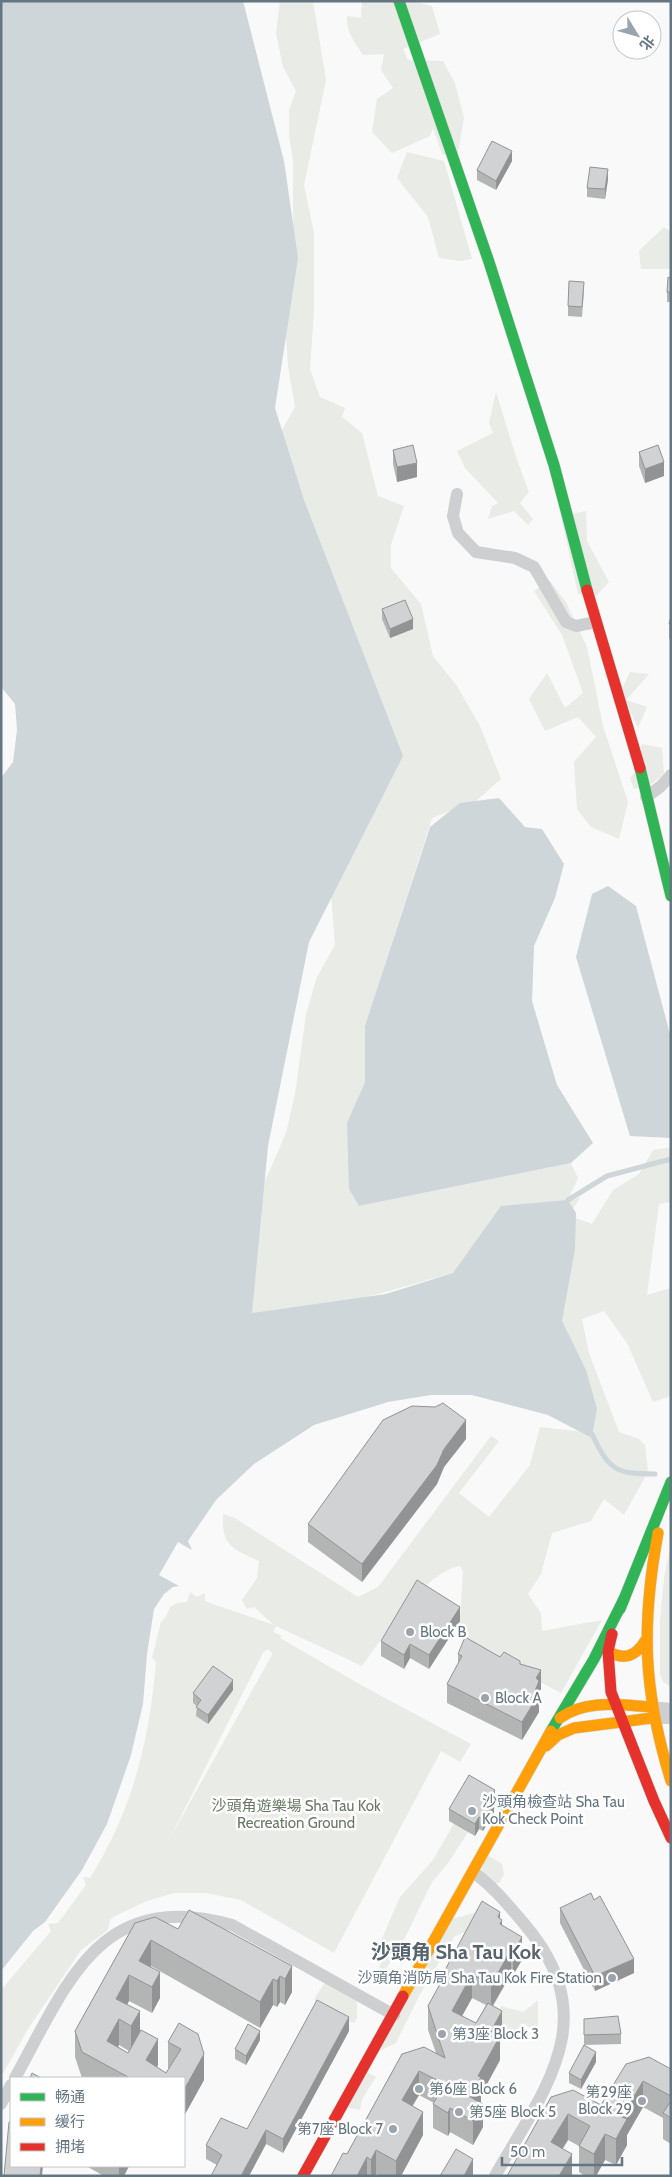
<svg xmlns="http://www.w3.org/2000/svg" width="672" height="2177" font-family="Cabin,'Noto Sans SC',sans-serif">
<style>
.green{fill:#e8ebe6;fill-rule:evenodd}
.water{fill:#ced6d9}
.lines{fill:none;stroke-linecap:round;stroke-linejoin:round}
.stream{stroke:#ced6d9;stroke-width:5}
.fast-casing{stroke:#d5d6d7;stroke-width:12}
.slow-casing{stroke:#d5d6d7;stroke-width:12}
.jam-casing{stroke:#d5d6d7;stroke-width:12}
.street{stroke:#cecfd0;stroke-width:12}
.fast{stroke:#30b455;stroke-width:11}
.slow{stroke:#ff9f0a;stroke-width:11}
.jam{stroke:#e5322d;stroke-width:11}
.wall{fill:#b3b5b5;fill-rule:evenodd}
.shaded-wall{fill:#929394}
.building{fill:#d0d2d3;stroke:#929394}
.poi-dot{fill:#99a4ac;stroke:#fff;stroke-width:2}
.labels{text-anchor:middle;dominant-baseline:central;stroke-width:5;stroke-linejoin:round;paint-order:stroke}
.poi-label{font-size:15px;fill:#657683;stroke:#fff;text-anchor:start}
.park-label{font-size:15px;fill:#687a64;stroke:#fff}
.district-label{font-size:20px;font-weight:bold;fill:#57646e;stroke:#fff}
</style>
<rect width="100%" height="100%" fill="#f9f9f9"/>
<g class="green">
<path d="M280 1H313L326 80 304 185 314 233V310L310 369 320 397 345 408 342 417 362 433 378 496 404 506 391 545V568L421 604 433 656 457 686 480 726 501 779 476 801 432 818 367 1021 365 1082 350 1117 359 1206 571 1163 578 1178 568 1200 546 1210 581 1197 568 1215 592 1224 613 1190 639 1174 653 1150 671 1147V1202L659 1204 647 1295 671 1288V1396L653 1402 627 1343 604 1311 582 1319 589 1353 619 1432 639 1439 645 1445 648 1472 624 1515 604 1499 591 1521 552 1533 541 1574 528 1594 541 1613 542 1631 602 1620 561 1693 467 1644 459 1635 463 1572 460 1566C424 1572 384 1637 362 1666L276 1626 273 1632 282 1636 280 1638 361 1685 471 1744 460 1762 441 1751 334 1953 241 1900 206 1893H174L147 1901 115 1916 110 1920 108 1930 81 1950 28 2029 1 2077V1990L51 1931 48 1924 58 1923 86 1885 83 1877 90 1878C133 1809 149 1742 156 1662L152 1658 161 1622 166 1617 170 1607 177 1603 187 1602 190 1592 197 1597 205 1593V1601L210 1603 274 1625 254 1607 247 1609 242 1600 257 1578 259 1561C232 1549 221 1545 223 1514L235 1518 358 1597 378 1587 491 1436 499 1441 459 1493 489 1517 530 1465 540 1427 584 1432 586 1409 457 1272 363 1298 290 1330 229 1316 259 1195 286 1133 295 1094 306 1014 317 977 335 945 329 870 273 446 295 407 288 366 286 338 293 226V161L289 135V110L296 91 283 67 276 33ZM267 1649 273 1653 169 1840 263 1653Z"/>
<path d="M362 1H411L432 6 440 34 403 49 408 60 443 61 455 83 464 118 457 158 442 154 433 128 430 136 392 153 372 132 377 99 393 88 381 70 384 54 363 55C355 43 346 32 347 16L361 18Z"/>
<path d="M407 152 444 161 472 259 460 261 439 258 428 217 397 178Z"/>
<path d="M664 227 671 232V269H641L639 251Z"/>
<path d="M496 392 517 460 529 492 520 503 533 519 528 525 514 511 488 519 492 506 498 503 465 468 457 451 493 433 489 423Z"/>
<path d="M586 511 587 541 609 582 595 597 578 594 561 516Z"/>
<path d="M549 580 566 602 587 647 603 726 628 802 619 839 591 827 577 809 574 762 596 737 578 717 545 731 529 699 547 673 565 708 583 693 562 635 534 591Z"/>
<path d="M630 672 649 674 626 700 647 707 638 728 621 691Z"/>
<path d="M642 744 662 748 664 773 653 783 634 789 630 778 636 771Z"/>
<path d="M671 1545V1687L663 1682 660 1673V1621L664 1577Z"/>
<path d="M482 1811 448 1863 432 1882 398 1952 384 1971 379 1968 386 1952 377 1950 400 1897 433 1860 456 1820Z"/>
<path d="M478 1849 502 1864 504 1874 499 1883 485 1885Z"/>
<path d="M484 1910 473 1928 454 1937 419 1996 396 2043 377 2052 452 1919Z"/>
<path d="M326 1981 357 1998V2018L354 2023 324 2012 314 1999Z"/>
<path d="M538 2000V2026L533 2030 523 2023 511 2040 492 2021 501 2006 523 2012Z"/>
<path d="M367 2072 376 2077 362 2099 360 2110 345 2107Z"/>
</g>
<g class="water">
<path d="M1 1H243L284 161 298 258 275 408 304 500 403 756 309 942 268 1146 252 1313 386 1294 453 1273 501 1206 568 1200 576 1213 575 1249 562 1321 586 1370 597 1409 593 1431 590 1437 548 1415 472 1395H431L388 1402 314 1425 254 1464 216 1500 188 1541 192 1550 178 1542 159 1575 179 1586 173 1587 164 1594 154 1609 147 1654 143 1704 131 1755 107 1824 82 1870 45 1922 33 1931 1 1971V778L13 762 17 730 15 704 1 687Z"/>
<path d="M499 798 525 827 542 829 564 864 555 898 534 946 532 1001 557 1085 593 1143 571 1163 359 1206 349 1189 347 1123 365 1082V1026L430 827 460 803Z"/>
<path d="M608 886 636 906 671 1038V1138L630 1136 576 957 592 894Z"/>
</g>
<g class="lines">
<g class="stream">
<path d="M568 1200 607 1176 671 1159"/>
<path d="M592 1434C609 1470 615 1474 655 1474"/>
</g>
<defs>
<g id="fast">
<path d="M399 1 489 262 554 465 587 590"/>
<path d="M640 768 671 896"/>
<path d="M620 1609 671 1482"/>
<path d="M551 1731 594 1659 624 1599"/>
</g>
<g id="slow">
<path d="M658 1533C641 1626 643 1690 671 1781"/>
<path d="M608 1651C624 1661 636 1656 645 1641"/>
<path d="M560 1718C586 1699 620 1705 650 1707"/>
<path d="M546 1746 558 1735 574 1728 652 1718"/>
<path d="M403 1996 551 1731"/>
</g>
<g id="jam">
<path d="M587 590 640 768"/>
<path d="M612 1634 608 1651 611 1692 654 1801 671 1838"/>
<path d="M303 2176 403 1996"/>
</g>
</defs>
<use href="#fast" class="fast-casing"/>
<use href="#slow" class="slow-casing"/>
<use href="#jam" class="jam-casing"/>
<g class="street">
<path d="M457 494 453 516 458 533 476 552 515 558 534 567 566 622 576 626 596 622"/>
<path d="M646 797 660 787 671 775"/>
<path d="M650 1707 671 1709"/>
<path d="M652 1718H671"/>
<path d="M473 1872C494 1887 509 1906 526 1926 604 2020 545 2088 495 2176"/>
<path d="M15 2078C68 1982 100 1888 232 1925L394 2015"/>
<path d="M1 2104 11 2085"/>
</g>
<use href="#fast" class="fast"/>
<use href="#slow" class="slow"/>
<use href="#jam" class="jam"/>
</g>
<g class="wall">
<path d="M512 161 496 190 477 180V170Z"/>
<path d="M608 179 605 199 587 197V188Z"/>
<path d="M671 278V302H667V292Z"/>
<path d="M584 291 582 317 568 316V306Z"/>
<path d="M393 450 417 477 397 482 393 464Z"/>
<path d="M639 452 664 476 645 483 639 466Z"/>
<path d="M382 609 413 629 390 638 382 619Z"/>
<path d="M671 616V639H669V624Z"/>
<path d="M466 1439 444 1467 437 1484 362 1582 308 1542V1524Z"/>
<path d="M460 1621 429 1669 410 1658 404 1669 381 1656V1641Z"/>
<path d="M458 1654 500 1657 520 1664 541 1689 539 1692V1712L522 1740 447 1703V1684L458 1664Z"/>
<path d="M233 1690 208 1724 196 1716 197 1706 193 1703V1693Z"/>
<path d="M495 1801 494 1803V1812L483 1831 479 1829 475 1836 449 1821V1809Z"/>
<path d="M594 1900 634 1973 595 1991 560 1923V1908Z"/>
<path d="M500 1919 502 1925 522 1960 513 1975 511 1974 493 2006 502 2035 500 2039V2060L481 2095V2101L480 2102 483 2127 473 2145 450 2132 448 2136 433 2128V2104L434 2103 419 2095 412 2106 423 2135 401 2176H380L376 2174 375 2176H331L347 2154 402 2054 436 2053 428 2030V2006L444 1977V1972ZM472 1998 486 2005 476 2023 462 2016Z"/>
<path d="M135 1923 178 1929 292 1966V1992L285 2005 280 2002 277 2007 273 2005 260 2028 151 1966V1967L160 1998 152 2013 129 2001 127 2004 140 2033 158 2065 157 2067 166 2073 169 2069 168 2068V2042L179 2023 204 2080 184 2116V2078H82L75 2057V2031ZM119 2045 129 2051 128 2053 118 2047Z"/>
<path d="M584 2019 621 2034V2044L584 2045Z"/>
<path d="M349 2031 283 2153 266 2144 249 2176H211L217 2165 206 2159V2145L247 2129Z"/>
<path d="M260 2040 246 2065 235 2059V2049Z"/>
<path d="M596 2062 581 2089 569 2083V2073Z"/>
<path d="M626 2064 671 2069V2144L663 2139V2118L643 2107 627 2135V2145L616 2165 605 2160 596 2176H585L579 2172V2146L568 2140 562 2149 572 2176H507L551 2097 601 2105Z"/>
<path d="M86 2166H129L124 2176H104Z"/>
</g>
<g class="shaded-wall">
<path d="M512 151V161L496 190V181Z"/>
<path d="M608 169V179L605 199V189Z"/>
<path d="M664 462V476L645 483V469Z"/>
<path d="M417 463V477L397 482V467Z"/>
<path d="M413 619V629L390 638V629Z"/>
<path d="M466 1420V1439L444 1467 437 1484 362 1582V1564L444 1449Z"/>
<path d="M460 1607V1621L429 1669V1655Z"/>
<path d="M410 1644V1658L404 1669V1655Z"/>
<path d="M541 1670V1689L539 1692V1712L522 1740V1722L535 1691 536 1678Z"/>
<path d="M233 1680V1690L208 1724V1715Z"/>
<path d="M495 1790 494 1812 483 1831V1819L490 1798Z"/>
<path d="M479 1817V1829L475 1836V1824Z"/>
<path d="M500 1912V1923L502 1920V1943L498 1917Z"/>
<path d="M522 1937V1960L513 1975V1952Z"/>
<path d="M151 1940V1966L142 1982 139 1961Z"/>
<path d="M511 1950V1974L491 2008V1985Z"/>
<path d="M634 1959V1973L595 1991V1976Z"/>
<path d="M292 1966V1992L285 2005V1979Z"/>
<path d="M160 1972V1998L152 2013V1987Z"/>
<path d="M472 1974V1998L452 2034V2011Z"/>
<path d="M129 1975V2001L119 2020V2045L107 2067V2041L116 1999Z"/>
<path d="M280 1976V2002L277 2007V1981Z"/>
<path d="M273 1979V2005L260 2028V2002Z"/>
<path d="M140 2011V2037L131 2052V2026Z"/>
<path d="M502 2011V2035L500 2039V2060L481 2095V2101L470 2121V2097L491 2031Z"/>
<path d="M349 2017V2031L283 2153V2139Z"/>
<path d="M260 2031V2040L246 2065V2056Z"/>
<path d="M158 2039V2065L151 2078 146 2060Z"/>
<path d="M596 2052V2062L581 2089V2080Z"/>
<path d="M204 2054V2080L184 2116V2090Z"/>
<path d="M419 2071V2095L402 2124V2100Z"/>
<path d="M643 2081V2107L627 2135V2145L616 2165V2139L622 2117Z"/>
<path d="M483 2104V2127L473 2145V2121Z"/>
<path d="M450 2108V2132L448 2136V2113Z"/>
<path d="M423 2112V2135L401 2176H396V2161Z"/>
<path d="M568 2114V2140L551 2168V2142Z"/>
<path d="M266 2130V2144L249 2176H241Z"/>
<path d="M605 2134V2160L596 2176H594V2154Z"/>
<path d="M376 2150V2174L375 2176H371V2160Z"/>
<path d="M572 2154V2176H559Z"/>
<path d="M367 2157V2176H357Z"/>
<path d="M473 2159V2176H464Z"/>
<path d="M41 2166H43L42 2176H40Z"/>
<path d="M119 2166H129L124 2176H119Z"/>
</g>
<g class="building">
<path d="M492 141 512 151 496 181 477 170Z"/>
<path d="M590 167 608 169 605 189 587 188Z"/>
<path d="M668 277 671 278V292H667Z"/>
<path d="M569 281 584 282 582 307 568 306Z"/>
<path d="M413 445 417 463 397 467 393 450Z"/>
<path d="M658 445 664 462 645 469 639 452Z"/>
<path d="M405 600 413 619 390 629 382 609Z"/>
<path d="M671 616V625L669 624Z"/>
<path d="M443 1403 466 1420 444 1449 437 1465 362 1564 308 1524 383 1420 412 1406 435 1407Z"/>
<path d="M417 1580 460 1607 429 1655 410 1644 404 1655 381 1641Z"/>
<path d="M465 1637 500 1657 504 1652 520 1661V1664L541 1670 536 1678 539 1681 535 1691 539 1694 522 1722 447 1684 462 1656 458 1654Z"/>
<path d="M213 1666 233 1680 208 1715 196 1707 201 1700 193 1693Z"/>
<path d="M469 1775 495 1790 490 1798 494 1800 483 1819 479 1817 475 1824 449 1809Z"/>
<path d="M591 1893 594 1900 600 1896 634 1959 595 1976 560 1908Z"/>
<path d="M482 1901 500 1912 498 1917 502 1920 500 1924 522 1937 513 1952 511 1950 491 1985 472 1974 452 2011 476 2023 488 2003 502 2011 491 2031 500 2036 478 2076 481 2077 470 2097 483 2104 473 2121 450 2108 448 2113 433 2104 445 2084 419 2071 402 2100 423 2112 396 2161 376 2150 371 2160 367 2157 357 2176H331L343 2153 347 2154 402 2054 424 2047 445 2058 428 2006 446 1973 444 1972Z"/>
<path d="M189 1910 292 1966 285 1979 280 1976 277 1981 273 1979 260 2002 151 1940 139 1961 160 1972 152 1987 129 1975 116 1999 140 2011 131 2026 119 2019 107 2041 128 2053 141 2030 158 2039 146 2060 166 2073 181 2049 168 2042 179 2023 198 2034 204 2054 184 2090V2078H130L82 2052 75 2031 135 1923 155 1917 178 1929Z"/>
<path d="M317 2000 349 2017 283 2139 266 2130 241 2176H211L222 2155 206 2145 221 2118 247 2129Z"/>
<path d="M618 2016 621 2034 584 2035V2019Z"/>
<path d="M248 2024 260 2031 246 2056 235 2049Z"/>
<path d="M584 2045 596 2052 581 2080 569 2073Z"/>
<path d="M649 2057 671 2069V2096L643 2081 622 2117 627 2119 616 2139 605 2134 594 2154 579 2146 590 2126 568 2114 551 2142 572 2154 559 2176H507L551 2097 573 2090 601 2105 626 2064Z"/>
<path d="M32 2073 41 2078H30Z"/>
<path d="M671 2101V2118L663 2113Z"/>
<path d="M9 2122H11V2166H41L40 2176H4Z"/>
<path d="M456 2149 473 2159 464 2176H440Z"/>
</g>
<g class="poi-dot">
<circle cx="410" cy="1632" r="5"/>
<circle cx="485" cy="1698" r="5"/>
<circle cx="472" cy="1811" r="5"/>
<circle cx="612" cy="1978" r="5"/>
<circle cx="442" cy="2034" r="5"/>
<circle cx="419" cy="2089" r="5"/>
<circle cx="642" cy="2101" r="5"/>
<circle cx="459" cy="2112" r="5"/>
<circle cx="393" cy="2129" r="5"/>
</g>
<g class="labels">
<g class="poi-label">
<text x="420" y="1632">Block B</text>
<text x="495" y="1698">Block A</text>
<text x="482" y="1802">沙頭角檢查站 Sha Tau<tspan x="482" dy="17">Kok Check Point</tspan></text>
<text x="602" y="1978" text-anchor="end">沙頭角消防局 Sha Tau Kok Fire Station</text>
<text x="452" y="2034">第3座 Block 3</text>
<text x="429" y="2089">第6座 Block 6</text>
<text x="632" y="2092" text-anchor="end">第29座<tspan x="632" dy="17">Block 29</tspan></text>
<text x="469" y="2112">第5座 Block 5</text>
<text x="383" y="2129" text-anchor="end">第7座 Block 7</text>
</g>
<g class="park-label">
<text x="296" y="1806">沙頭角遊樂場 Sha Tau Kok<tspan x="296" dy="17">Recreation Ground</tspan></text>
</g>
<g class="district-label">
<text x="456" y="1952">沙頭角 Sha Tau Kok</text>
</g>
</g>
<rect width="672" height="2177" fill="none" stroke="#657683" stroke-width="5"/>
<rect x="10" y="2077" width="175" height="90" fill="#ffffff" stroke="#c1c8cd"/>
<rect x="20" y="2093" width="25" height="8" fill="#30b455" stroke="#c1c8cd"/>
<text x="55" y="2102" font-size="15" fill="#657683">畅通</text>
<rect x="20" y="2118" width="25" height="8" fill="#ff9f0a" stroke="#c1c8cd"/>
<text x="55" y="2127" font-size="15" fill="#657683">缓行</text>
<rect x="20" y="2143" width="25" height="8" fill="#e5322d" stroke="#c1c8cd"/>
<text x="55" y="2152" font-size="15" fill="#657683">拥堵</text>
<g transform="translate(637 35) rotate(127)"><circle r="24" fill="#ffffff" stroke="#c1c8cd"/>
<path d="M0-4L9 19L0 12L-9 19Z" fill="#99a4ac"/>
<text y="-8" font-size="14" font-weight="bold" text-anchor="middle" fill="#657683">北</text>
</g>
<path d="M502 2157v8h120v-8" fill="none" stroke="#657683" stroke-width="2.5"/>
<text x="510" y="2157" font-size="15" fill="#657683" stroke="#ffffff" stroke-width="4" paint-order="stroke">50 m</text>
</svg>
